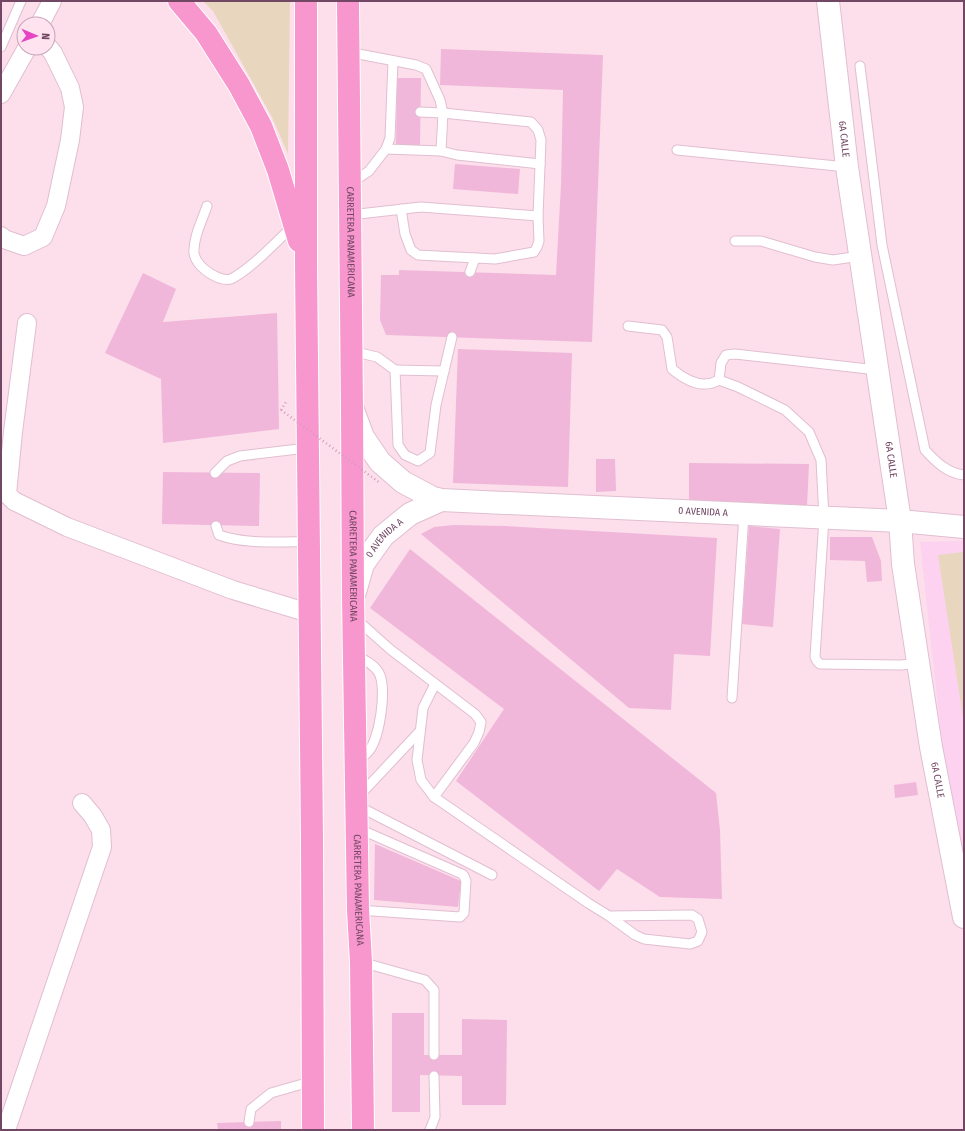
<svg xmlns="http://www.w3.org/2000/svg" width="965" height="1131" font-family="'Fira Sans Condensed',sans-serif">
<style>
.commercial{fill:#fcd2f0}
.green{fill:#e8d7be}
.building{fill:#f0b7da}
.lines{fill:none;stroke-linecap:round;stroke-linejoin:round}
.service-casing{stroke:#e1bed1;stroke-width:11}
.minor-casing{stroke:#e1bed1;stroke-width:20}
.tertiary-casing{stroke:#e1bed1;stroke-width:24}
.trunk-casing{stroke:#fff;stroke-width:24}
.path{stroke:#d59bbf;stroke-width:2.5;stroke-dasharray:1 3;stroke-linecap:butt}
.service{stroke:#fff;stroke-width:9}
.minor{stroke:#fff;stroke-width:18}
.tertiary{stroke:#fff;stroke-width:22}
.trunk{stroke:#f896ce;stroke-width:22}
.path-bridge{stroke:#d59bbf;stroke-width:2.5;stroke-dasharray:1 3;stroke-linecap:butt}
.labels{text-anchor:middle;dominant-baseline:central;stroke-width:4;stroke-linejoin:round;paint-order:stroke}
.street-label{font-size:10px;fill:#714763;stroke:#ffe4ef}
</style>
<rect width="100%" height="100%" fill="#fcdfea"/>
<path class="commercial" d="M964 541V870L950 817 920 542Z"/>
<g class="green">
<path d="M203 1H290L288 154 272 117 213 11Z"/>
<path d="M964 552V724L938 555Z"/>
</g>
<g class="building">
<path d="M441 49 603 55 592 342 386 335 380 320 381 275H399V270L556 275 561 185 563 90 440 85Z"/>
<path d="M397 78H421L420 146 396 145Z"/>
<path d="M455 164 520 169 518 194 453 189Z"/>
<path d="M143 273 176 289 163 322 277 313 279 429 163 443 161 379 105 353Z"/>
<path d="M458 349 572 353 568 487 453 483Z"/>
<path d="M596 459H615L616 491 596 492Z"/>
<path d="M689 463 809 464 807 506 739 504H689Z"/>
<path d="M163 472 260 473 259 526 162 524Z"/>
<path d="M454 525 505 526 717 538 710 656 674 654 671 710 629 708 421 534 434 527Z"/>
<path d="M749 526 780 529 773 627 742 624Z"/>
<path d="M830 537H872L881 561 882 581 867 582 865 561 830 560Z"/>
<path d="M410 549 716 793 720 830 722 899 660 897 617 869 599 891 456 781 504 709 370 608Z"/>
<path d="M916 782 918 795 895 798 894 785Z"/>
<path d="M375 844 461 881 458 907 374 900Z"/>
<path d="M392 1013H424V1055H462V1019L507 1020 506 1105H462V1076L420 1075V1112H392Z"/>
<path d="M281 1121V1130H218L217 1123Z"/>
</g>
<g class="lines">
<defs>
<g id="service">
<path d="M1 47 21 1"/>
<path d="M348 52 416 65 426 69 440 100 443 113 531 122 538 130 541 140 538 216 539 241 537 247 534 252 495 259 418 255 411 250 405 234 401 209"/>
<path d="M860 66 882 245 925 450C936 462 947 473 964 475"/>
<path d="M420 112 443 113 441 151"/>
<path d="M386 149 441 151 457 155 540 164"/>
<path d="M677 150 847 167"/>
<path d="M351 183 369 171 386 149 390 138 393 61"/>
<path d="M207 206C202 221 193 238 194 253 195 262 204 270 211 274 216 277 224 281 231 279 250 270 278 240 294 225"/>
<path d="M350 215 421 207 538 216"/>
<path d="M735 241H761L815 257 833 260 860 256"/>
<path d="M470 272 475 258"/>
<path d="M628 326 662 330 667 337 672 369C685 380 702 390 719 380L721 363 726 355 735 354 877 370"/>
<path d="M351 351 377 357 395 370 398 445 405 455 418 461 430 453 436 405 452 337"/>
<path d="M395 370 444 371"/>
<path d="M719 380 738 387 785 410 809 432 821 460 824 518 815 657 817 661 820 664 901 665 919 663"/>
<path d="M215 473 227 461 240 456 307 448"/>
<path d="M216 526 219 535C247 545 279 541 308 542"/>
<path d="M356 619 391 650 475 714 481 722 479 732 474 743 434 797"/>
<path d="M354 655C363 659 374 664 379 673 387 688 380 741 367 753 365 756 360 758 357 760"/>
<path d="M435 684 423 708 417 760 421 780 434 797 588 903 609 916 635 935 644 939 690 944 698 941 702 932 698 919 692 915 609 916"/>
<path d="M732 698 744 514"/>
<path d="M359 796 420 731"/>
<path d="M358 806 492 875"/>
<path d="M357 828 462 874 464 876 466 881 464 913 460 917 358 910"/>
<path d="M361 962 425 980 434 990V1055"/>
<path d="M249 1122 251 1109 271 1093 313 1081"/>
<path d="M430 1130 435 1117 434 1076"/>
</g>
<g id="minor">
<path d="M40 24 52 1"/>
<path d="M1 94 27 48"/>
<path d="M1 236 4 239 24 246 43 237 56 206 70 140 74 107 70 88 53 53 48 47"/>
<path d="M27 323 13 432 7 494 14 501 67 527 233 590 309 613"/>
<path d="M6 1130 102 847 101 830 93 816 82 803"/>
</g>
<g id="tertiary">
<path id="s1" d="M828 1 847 167 900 521 903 564 931 747 964 917"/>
<path id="s2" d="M353 410 363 437 380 462 403 482 433 498 441 500 900 521 964 527"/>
<path id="s3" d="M355 592 363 564 383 536 410 514 441 500"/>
</g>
<g id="trunk">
<path d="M179 1 206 33 239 85 261 126 278 170 299 241"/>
<path d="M306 1V265L312 838 313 1130"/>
<path id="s4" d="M348 1 352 409 353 597 358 910 361 962 363 1130"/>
</g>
</defs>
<use href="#service" class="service-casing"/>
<use href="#minor" class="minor-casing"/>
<use href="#tertiary" class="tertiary-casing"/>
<use href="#trunk" class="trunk-casing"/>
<path class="path" d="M281 410 286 402"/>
<use href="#service" class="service"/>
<use href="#minor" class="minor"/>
<use href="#tertiary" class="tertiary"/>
<use href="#trunk" class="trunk"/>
<path class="path-bridge" d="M281 410 380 483"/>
</g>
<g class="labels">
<g class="street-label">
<text stroke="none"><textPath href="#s1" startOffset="139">6A CALLE</textPath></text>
<text stroke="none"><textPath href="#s4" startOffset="241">CARRETERA PANAMERICANA</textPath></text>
<text stroke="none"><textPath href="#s1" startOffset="463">6A CALLE</textPath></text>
<text stroke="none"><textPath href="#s2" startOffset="394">0 AVENIDA A</textPath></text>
<text stroke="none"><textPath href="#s3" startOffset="63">0 AVENIDA A</textPath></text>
<text stroke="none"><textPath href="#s4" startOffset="565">CARRETERA PANAMERICANA</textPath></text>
<text stroke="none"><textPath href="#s1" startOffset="787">6A CALLE</textPath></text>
<text stroke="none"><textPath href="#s4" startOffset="889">CARRETERA PANAMERICANA</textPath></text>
</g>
</g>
<rect width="965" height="1131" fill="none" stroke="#714763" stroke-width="4"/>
<g transform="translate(36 36) rotate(92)"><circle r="19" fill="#ffe4ef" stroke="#c6a5b7"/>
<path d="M0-3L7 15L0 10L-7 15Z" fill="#e544c3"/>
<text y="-6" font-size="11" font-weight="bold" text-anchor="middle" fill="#714763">N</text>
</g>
</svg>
